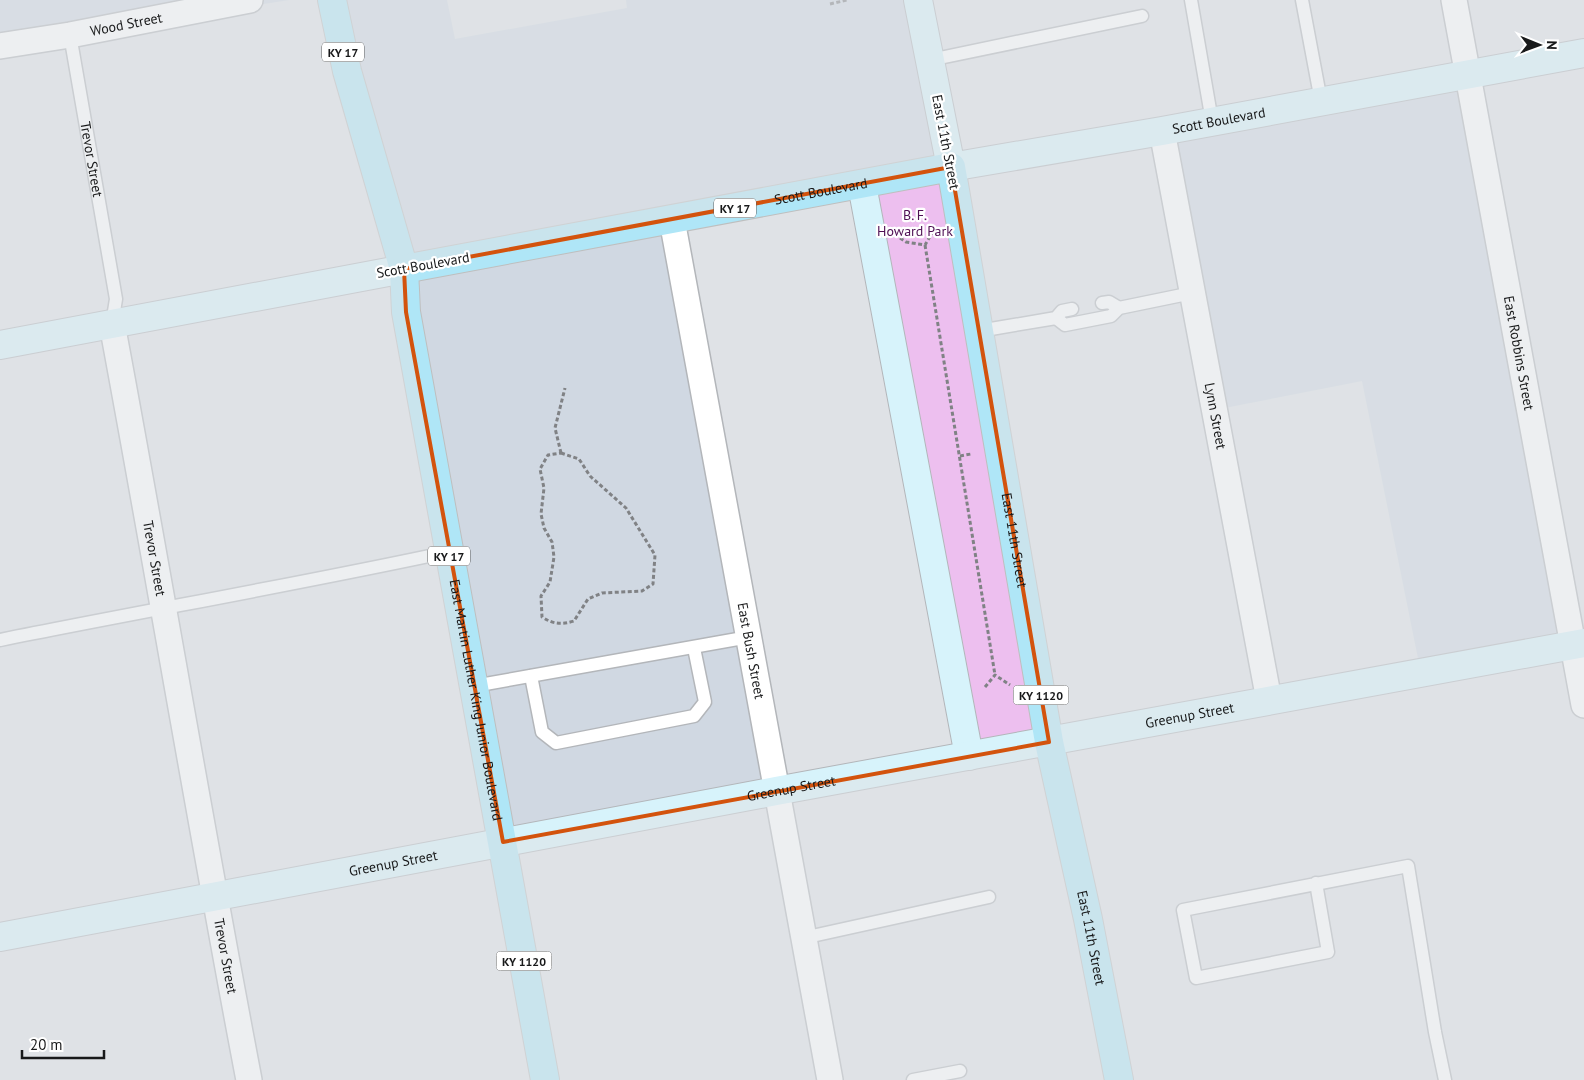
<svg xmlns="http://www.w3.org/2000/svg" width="1584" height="1080" font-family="'PT Sans',sans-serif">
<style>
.built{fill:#d0d8e2}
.green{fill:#edbfef}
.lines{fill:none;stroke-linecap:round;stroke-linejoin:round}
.service-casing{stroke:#b3b6ba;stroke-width:15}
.minor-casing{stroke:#b3b6ba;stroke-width:28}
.secondary-casing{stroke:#b3b6ba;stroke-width:30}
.primary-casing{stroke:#bebfbf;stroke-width:30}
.path{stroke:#808285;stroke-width:3;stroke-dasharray:4 2.5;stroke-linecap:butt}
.service{stroke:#fff;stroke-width:12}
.minor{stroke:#fff;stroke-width:25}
.secondary{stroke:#d7f3fb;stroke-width:28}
.primary{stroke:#afe6f7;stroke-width:28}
.marked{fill:none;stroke:#d3530d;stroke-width:4;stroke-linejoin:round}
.labels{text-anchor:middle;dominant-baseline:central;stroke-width:4.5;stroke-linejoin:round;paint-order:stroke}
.shield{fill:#fff;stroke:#5d5e5f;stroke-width:1}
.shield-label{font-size:12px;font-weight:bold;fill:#18191a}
.street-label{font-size:14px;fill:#18191a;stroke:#fff}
.park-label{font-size:14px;fill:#4f1054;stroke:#fff}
</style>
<rect width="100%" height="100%" fill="#dfe2e6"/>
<g class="built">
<path d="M0 0H289L0 46Z"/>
<path d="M332 0H447L455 39 627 8 626 0H918L951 167 672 220 776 791 503 842 406 312Z"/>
<path d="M1468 74 1574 645 1421 673 1362 381 1214 410 1162 131Z"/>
</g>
<path class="green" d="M951 167 1049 742 969 756 862 185Z"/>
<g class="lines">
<defs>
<g id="service">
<path d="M1191 0 1212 121"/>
<path d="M1302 0 1321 101"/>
<path id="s1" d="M70 35 116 299 112 324"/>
<path d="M930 60 1142 16"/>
<path d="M1102 303 1109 302 1119 308"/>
<path d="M1056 318 1065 325 1111 316 1119 308 1192 293"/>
<path d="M979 331 1056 318 1062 311 1072 309"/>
<path d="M0 640C149 610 299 584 448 552"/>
<path d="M531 676 542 732 556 743 694 716 705 702 694 648"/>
<path d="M474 686 749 637"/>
<path d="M1316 883 1328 952 1196 978 1183 910 1408 866 1435 1032 1445 1080"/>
<path d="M803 938 989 897"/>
<path d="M913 1080 960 1071"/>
</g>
<g id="minor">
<path id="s2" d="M1454 0 1584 705"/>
<path id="s3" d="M0 46 70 35 250 0"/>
<path id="s4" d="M1162 131 1269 700"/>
<path id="s5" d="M672 220 830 1080"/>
<path id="s6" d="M112 324C159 576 201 829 249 1080"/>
</g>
<g id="secondary">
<path id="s7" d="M918 0 951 167 1162 131 1584 53"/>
<path d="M862 185 969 756"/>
<path d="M0 345 404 269"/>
<path id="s8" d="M0 937 776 791 1584 643"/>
</g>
<g id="primary">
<path id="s9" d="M332 0 347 71 404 269 406 312 545 1080"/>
<path id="s10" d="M404 269 951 167 1049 742 1088 919 1119 1080"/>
</g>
</defs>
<use href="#service" class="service-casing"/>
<use href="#minor" class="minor-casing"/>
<use href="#secondary" class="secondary-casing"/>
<use href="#primary" class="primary-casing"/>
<g class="path">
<path d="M830 4 847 0"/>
<path d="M900 238 906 242 925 245 932 233"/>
<path d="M925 245 995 675"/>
<path d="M561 453 579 459 590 476 626 508 655 555 653 584 642 591 602 593 588 599 574 621C561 625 553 624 542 617L541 596 550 582 554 557 552 542 544 528 541 514 544 488 540 469 548 455Z"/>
<path d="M561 453 555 428 565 388"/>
<path d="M960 456 971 454"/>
<path d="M985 687 995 675 1010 685"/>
</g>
<use href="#service" class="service"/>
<use href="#minor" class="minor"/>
<use href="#secondary" class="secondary"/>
<use href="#primary" class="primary"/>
</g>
<path d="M0 0H1584V1080H0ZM951 167 1049 742 503 842 406 312 404 269Z" fill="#dfe2e6" fill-opacity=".55" fill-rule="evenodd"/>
<path class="marked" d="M951 167 1049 742 503 842 406 312 404 269Z"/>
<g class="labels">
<g class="shield">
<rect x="322" y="42.5" width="42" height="19" rx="4"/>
<rect x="714" y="198.5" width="42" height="19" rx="4"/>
<rect x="428" y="546.5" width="42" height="19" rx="4"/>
<rect x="1013.5" y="685.5" width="55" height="19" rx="4"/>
<rect x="496.5" y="951.5" width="55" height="19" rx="4"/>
</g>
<g class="shield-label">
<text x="343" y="52">KY 17</text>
<text x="735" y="208">KY 17</text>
<text x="449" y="556">KY 17</text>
<text x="1041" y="695">KY 1120</text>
<text x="524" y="961">KY 1120</text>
</g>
<g class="street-label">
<text stroke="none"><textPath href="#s3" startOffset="128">Wood Street</textPath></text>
<text stroke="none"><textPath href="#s7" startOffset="442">Scott Boulevard</textPath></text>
<text transform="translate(946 142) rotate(79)">East 11th Street</text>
<text stroke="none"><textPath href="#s1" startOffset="126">Trevor Street</textPath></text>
<text stroke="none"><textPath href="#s10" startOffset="424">Scott Boulevard</textPath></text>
<text transform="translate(423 265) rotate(-10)">Scott Boulevard</text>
<text stroke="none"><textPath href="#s2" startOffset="359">East Robbins Street</textPath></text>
<text stroke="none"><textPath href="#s4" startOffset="290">Lynn Street</textPath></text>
<text stroke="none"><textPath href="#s10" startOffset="935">East 11th Street</textPath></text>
<text stroke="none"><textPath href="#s6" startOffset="238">Trevor Street</textPath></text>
<text stroke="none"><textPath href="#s5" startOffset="438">East Bush Street</textPath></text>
<text stroke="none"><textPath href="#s9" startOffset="716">East Martin Luther King Junior Boulevard</textPath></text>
<text stroke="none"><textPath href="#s8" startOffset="1210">Greenup Street</textPath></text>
<text stroke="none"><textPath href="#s8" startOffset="805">Greenup Street</textPath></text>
<text stroke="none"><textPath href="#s8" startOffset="400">Greenup Street</textPath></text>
<text stroke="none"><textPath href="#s10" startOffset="1340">East 11th Street</textPath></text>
<text stroke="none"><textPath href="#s6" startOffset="642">Trevor Street</textPath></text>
</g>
<g class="park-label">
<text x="915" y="215">B. F.<tspan x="915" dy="16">Howard Park</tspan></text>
</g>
</g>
<g transform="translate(1539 45) rotate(91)" stroke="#ffffff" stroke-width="4" paint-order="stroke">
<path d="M0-4L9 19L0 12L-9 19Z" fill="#18191a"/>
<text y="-8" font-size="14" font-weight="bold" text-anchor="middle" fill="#18191a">N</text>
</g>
<path d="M22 1050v8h82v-8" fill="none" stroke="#18191a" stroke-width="2.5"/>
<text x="30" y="1050" font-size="15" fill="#18191a" stroke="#ffffff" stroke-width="4" paint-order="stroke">20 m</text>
</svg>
